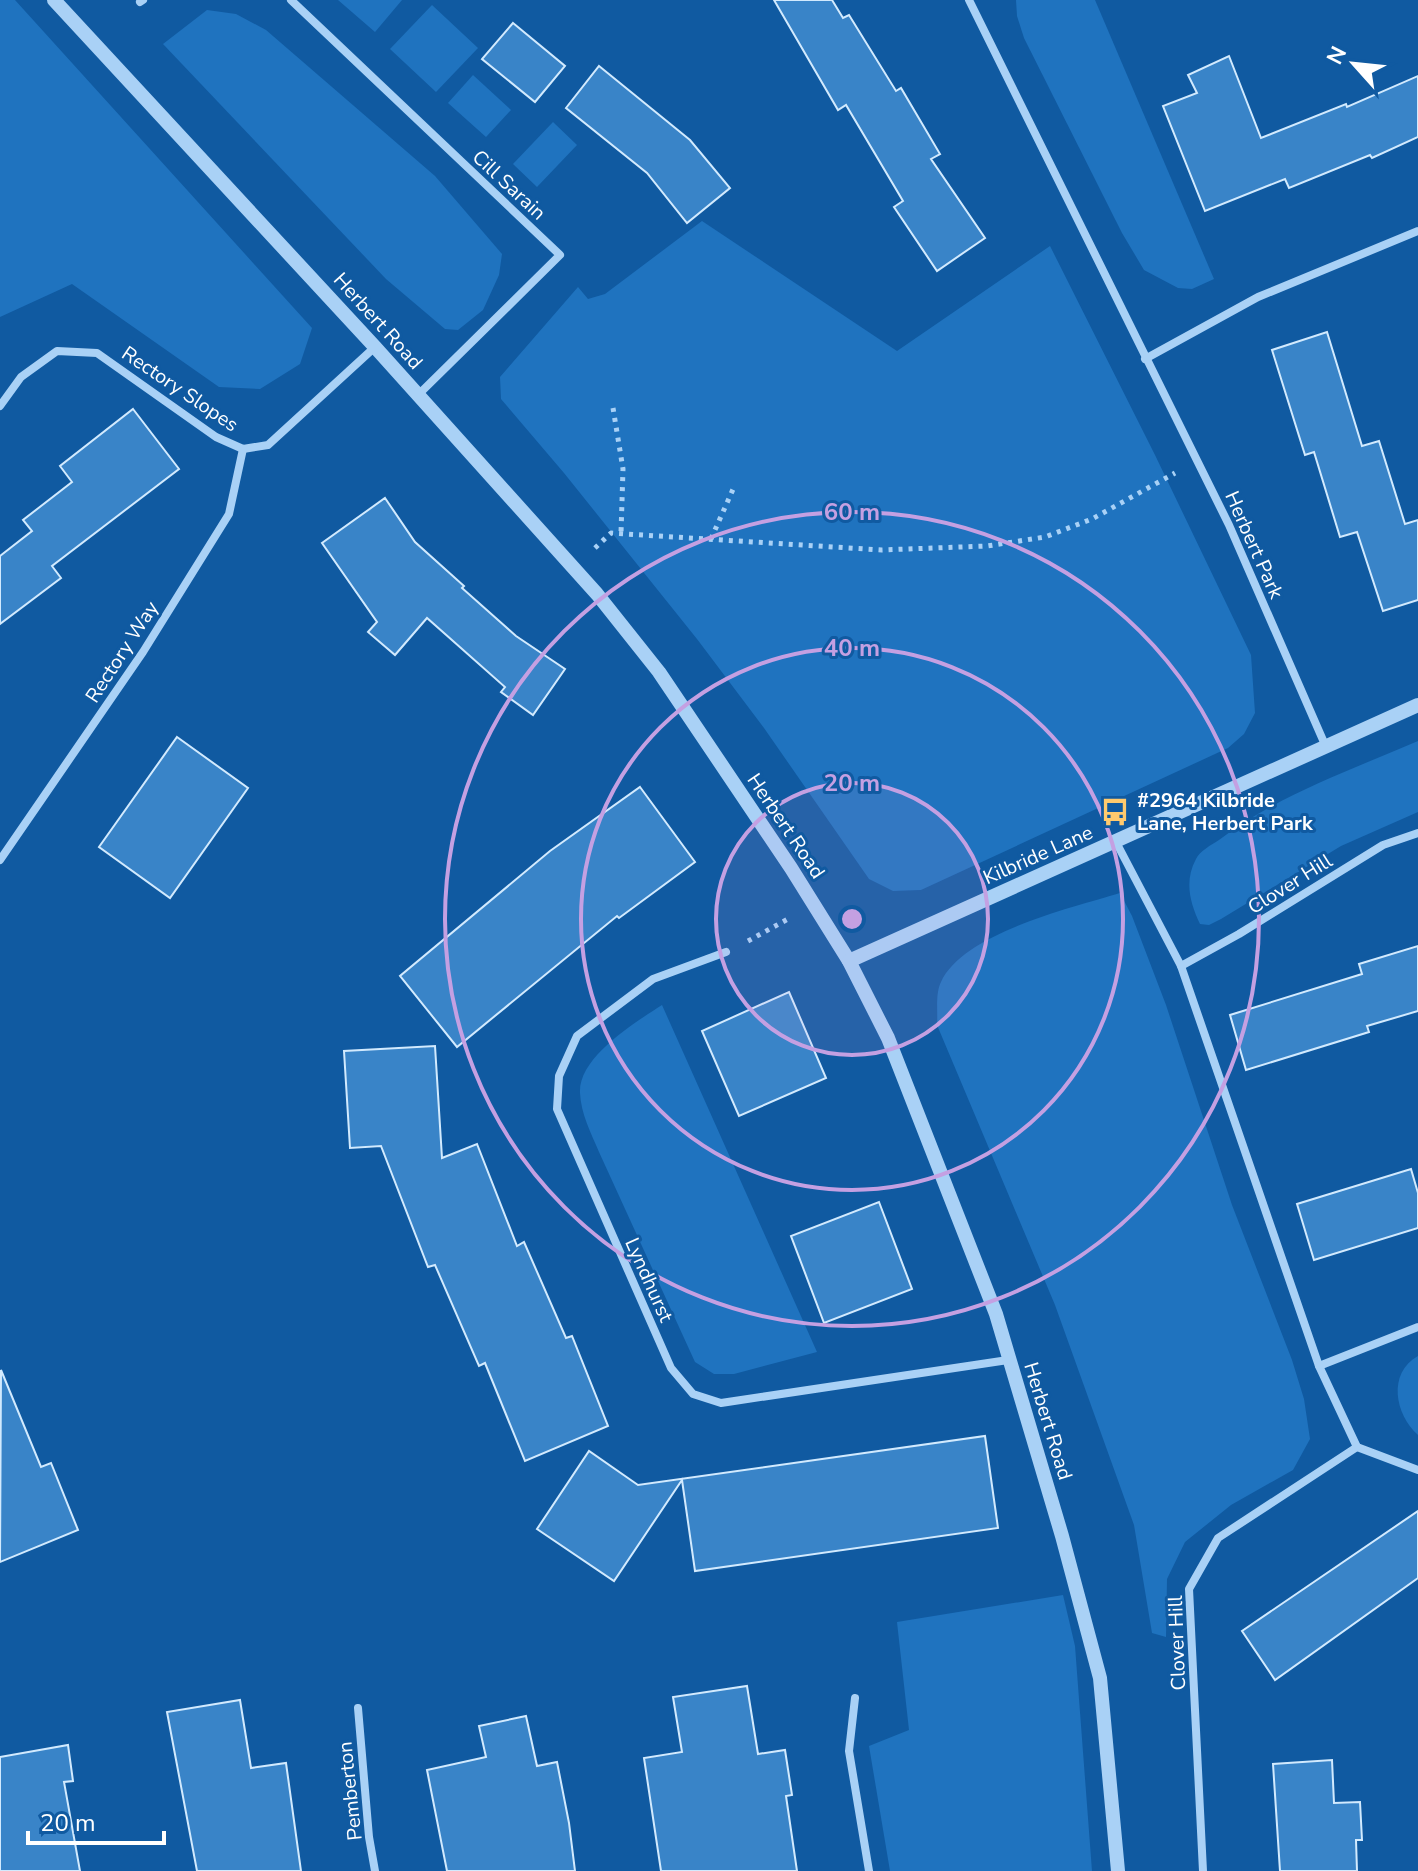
<svg xmlns="http://www.w3.org/2000/svg" width="1418" height="1871" font-family="'Nunito Sans',sans-serif">
<style>
.green{fill:#1f73bf}
.building{fill:#3984c8;stroke:#d2eafe;stroke-width:2}
.lines{fill:none;stroke-linecap:round;stroke-linejoin:round}
.path{stroke:#a9d1f6;stroke-width:5;stroke-dasharray:4 6;stroke-linecap:butt}
.minor{stroke:#a9d1f6;stroke-width:8}
.tertiary{stroke:#a9d1f6;stroke-width:14}
.ring{fill:none;stroke:#c4a0e2;stroke-width:4}
.labels{text-anchor:middle;dominant-baseline:central;stroke-width:6;stroke-linejoin:round;paint-order:stroke}
.street-label{font-size:20px;fill:#fff;stroke:#105aa1}
.poi-label{font-size:20px;font-weight:bold;fill:#fff;stroke:#105aa1;text-anchor:start}
.centre{fill:#c4a0e2;stroke:#105aa1;stroke-width:4}
.ring-label{font-size:24px;text-anchor:middle;font-weight:bold;fill:#c4a0e2;stroke:#105aa1;stroke-width:6;stroke-linejoin:round;paint-order:stroke}
</style>
<rect width="100%" height="100%" fill="#105aa1"/>
<g class="green">
<path d="M0 0H15L312 328 300 364 260 389 219 387 72 284 0 317Z"/>
<path d="M338 0H402L375 32Z"/>
<path d="M1016 0H1095L1214 279 1192 289 1178 288 1144 270 1122 233 1024 38 1017 16Z"/>
<path d="M432 5 478 48 436 92 390 49Z"/>
<path d="M207 10 236 14 266 30 435 176 502 254 499 275 483 310 458 330 445 329 386 279 163 44Z"/>
<path d="M473 75 511 110 486 137 448 103Z"/>
<path d="M553 122 577 145 537 187 513 164Z"/>
<path d="M702 221 897 351 1050 246 1155 455 1251 655 1255 713 1244 734 1228 748 921 890 893 891 869 879 764 728 697 639 564 473 501 399 500 377 578 287 588 299 605 294Z"/>
<path d="M1418 741V812L1341 846 1221 919 1209 925 1200 924C1190 903 1184 881 1196 859 1200 851 1211 845 1219 840 1278 795 1351 770 1418 741Z"/>
<path d="M1120 893 1132 916 1166 1005 1232 1205 1292 1360 1304 1399 1310 1439 1293 1470 1231 1505 1185 1542 1167 1579 1166 1637 1152 1633 1134 1525 1055 1305 937 1025C938 1012 935 994 941 982 963 933 1071 908 1120 893Z"/>
<path d="M662 1005 817 1352 734 1374H714L695 1362 599 1152C591 1133 581 1114 580 1093 578 1057 636 1022 662 1005Z"/>
<path d="M1418 1356V1435C1395 1415 1387 1373 1418 1356Z"/>
<path d="M1063 1595 1075 1646 1092 1871H890L869 1746 909 1730 897 1622Z"/>
</g>
<g class="building">
<path d="M774 0H832L843 18 849 15 896 91 901 88 940 154 931 159 985 238 937 271 894 207 903 201 846 105 838 110Z"/>
<path d="M513 23 565 66 535 102 482 59Z"/>
<path d="M1229 56 1261 138 1346 104 1347 107 1418 76V137L1372 158 1370 155 1289 188 1285 179 1205 211 1163 106 1197 93 1188 75Z"/>
<path d="M599 66 690 140 730 188 687 223 647 173 566 108Z"/>
<path d="M1327 332 1362 446 1379 441 1405 524 1418 520V600L1383 611 1357 532 1340 537 1314 452 1305 455 1272 350Z"/>
<path d="M133 409 179 469 52 566 61 578 0 624V556L32 531 23 520 72 482 60 466Z"/>
<path d="M385 498 415 542 464 586 462 588 516 636 565 669 533 715 501 692 505 687 427 618 395 655 368 632 377 622 322 543Z"/>
<path d="M177 737 248 788 170 898 99 847Z"/>
<path d="M640 787 695 862 619 918 617 916 457 1047 400 976 550 851Z"/>
<path d="M1418 946V1011L1367 1026 1369 1032 1246 1070 1230 1015 1362 974 1359 964Z"/>
<path d="M789 992 826 1078 739 1116 702 1031Z"/>
<path d="M435 1046 442 1158 477 1144 517 1246 524 1242 566 1338 572 1336 608 1426 525 1461 485 1363 479 1366 435 1265 428 1267 381 1146 350 1148 344 1051Z"/>
<path d="M1411 1169 1418 1193V1228L1314 1260 1297 1204Z"/>
<path d="M879 1202 912 1289 824 1323 791 1236Z"/>
<path d="M1 1370 41 1467 51 1463 78 1530 0 1562Z"/>
<path d="M985 1436 998 1528 695 1571 682 1480 614 1581 537 1529 589 1451 638 1485Z"/>
<path d="M1418 1511V1578L1275 1680 1242 1631Z"/>
<path d="M747 1686 758 1754 785 1750 792 1795 786 1796 797 1871H661L644 1758 682 1752 673 1697Z"/>
<path d="M240 1700 251 1768 286 1763 301 1871H197L167 1712Z"/>
<path d="M526 1716 537 1766 557 1762 569 1823 575 1871H447L427 1770 486 1757 479 1726Z"/>
<path d="M68 1745 73 1781 64 1782 80 1871H0V1757Z"/>
<path d="M1332 1760 1334 1803 1360 1802 1362 1840H1356L1357 1871H1280L1273 1764Z"/>
</g>
<g class="lines">
<g class="path">
<path d="M613 408 623 469 621 533"/>
<path d="M711 539 734 487"/>
<path d="M595 548 611 533 882 550 987 546 1045 537 1092 519 1175 473"/>
<path d="M748 941 788 919"/>
</g>
<g class="minor">
<path d="M291 0 560 255 418 395"/>
<path d="M969 0 1229 525 1326 747"/>
<path d="M140 2 143 0"/>
<path d="M1145 359 1258 297 1418 231"/>
<path d="M0 406 21 377 57 351 97 353 216 437 243 449 268 445 375 347"/>
<path d="M1116 842 1181 966 1319 1366 1418 1327"/>
<path d="M0 860 143 652 229 514 243 449"/>
<path d="M726 952 653 979 577 1036 559 1076 557 1109 671 1368 693 1394 721 1403 1008 1360"/>
<path d="M1181 966 1239 934 1383 845 1418 833"/>
<path d="M1357 1447 1418 1470"/>
<path d="M855 1698 849 1751 869 1871"/>
<path d="M358 1708 369 1837 375 1871"/>
<path d="M1203 1871 1189 1589 1218 1538 1357 1447 1319 1366"/>
</g>
<g class="tertiary">
<path d="M54 0 375 347 597 594 659 672 791 868 849 961 888 1038 996 1314 1062 1536 1100 1678 1118 1871"/>
<path d="M849 961 1418 705"/>
</g>
</g>
<circle cx="852" cy="919" r="136" fill="#c4a0e2" fill-opacity=".12"/>
<g class="ring">
<circle cx="852" cy="919" r="136"/>
<circle cx="852" cy="919" r="271"/>
<circle cx="852" cy="919" r="407"/>
</g>
<defs>
<symbol id="bus-bare" viewBox="-9 -9 18 18"><path d="M-5-6H5V4H4V6H2V4H-2V6H-4V4H-5ZM-3.5-4V0h7V-4ZM-3.5 1.2v1.5H-2V1.2ZM2 1.2v1.5H3.5V1.2Z" fill="#ffca6e" stroke="#105aa1" stroke-width="2.5" paint-order="stroke"/></symbol>
</defs>
<g fill-rule="evenodd">
<use href="#bus-bare" x="1095" y="792" width="40" height="40"/>
</g>
<g class="labels">
<g class="street-label">
<text transform="translate(509 185) rotate(43)">Cill Sarain</text>
<text transform="translate(378 321) rotate(48)">Herbert Road</text>
<text transform="translate(180 389) rotate(34)">Rectory Slopes</text>
<text transform="translate(1254 545) rotate(66)">Herbert Park</text>
<text transform="translate(122 652) rotate(-57)">Rectory Way</text>
<text transform="translate(786 826) rotate(56)">Herbert Road</text>
<text transform="translate(1038 855) rotate(-24)">Kilbride Lane</text>
<text transform="translate(1290 884) rotate(-32)">Clover Hill</text>
<text transform="translate(649 1280) rotate(66)">Lyndhurst</text>
<text transform="translate(1048 1421) rotate(73)">Herbert Road</text>
<text transform="translate(1177 1643) rotate(-92)">Clover Hill</text>
<text transform="translate(350 1791) rotate(-96)">Pemberton</text>
</g>
<g class="poi-label">
<text x="1137" y="800">#2964 Kilbride<tspan x="1137" dy="23">Lane, Herbert Park</tspan></text>
</g>
</g>
<circle cx="852" cy="919" r="12" class="centre"/>
<g class="ring-label">
<text x="852" y="520">60 m</text>
<text x="852" y="656">40 m</text>
<text x="852" y="791">20 m</text>
</g>
<g transform="translate(1354 64) rotate(297)" stroke="#105aa1" stroke-width="6" paint-order="stroke">
<path d="M0-6L14 30L0 20L-14 30Z" fill="#ffffff"/>
<text y="-12" font-size="22" font-weight="bold" text-anchor="middle" fill="#ffffff">N</text>
</g>
<path d="M28 1831v12h136v-12" fill="none" stroke="#ffffff" stroke-width="4"/>
<text x="40" y="1831" font-size="24" fill="#ffffff" stroke="#105aa1" stroke-width="6" paint-order="stroke">20 m</text>
</svg>
